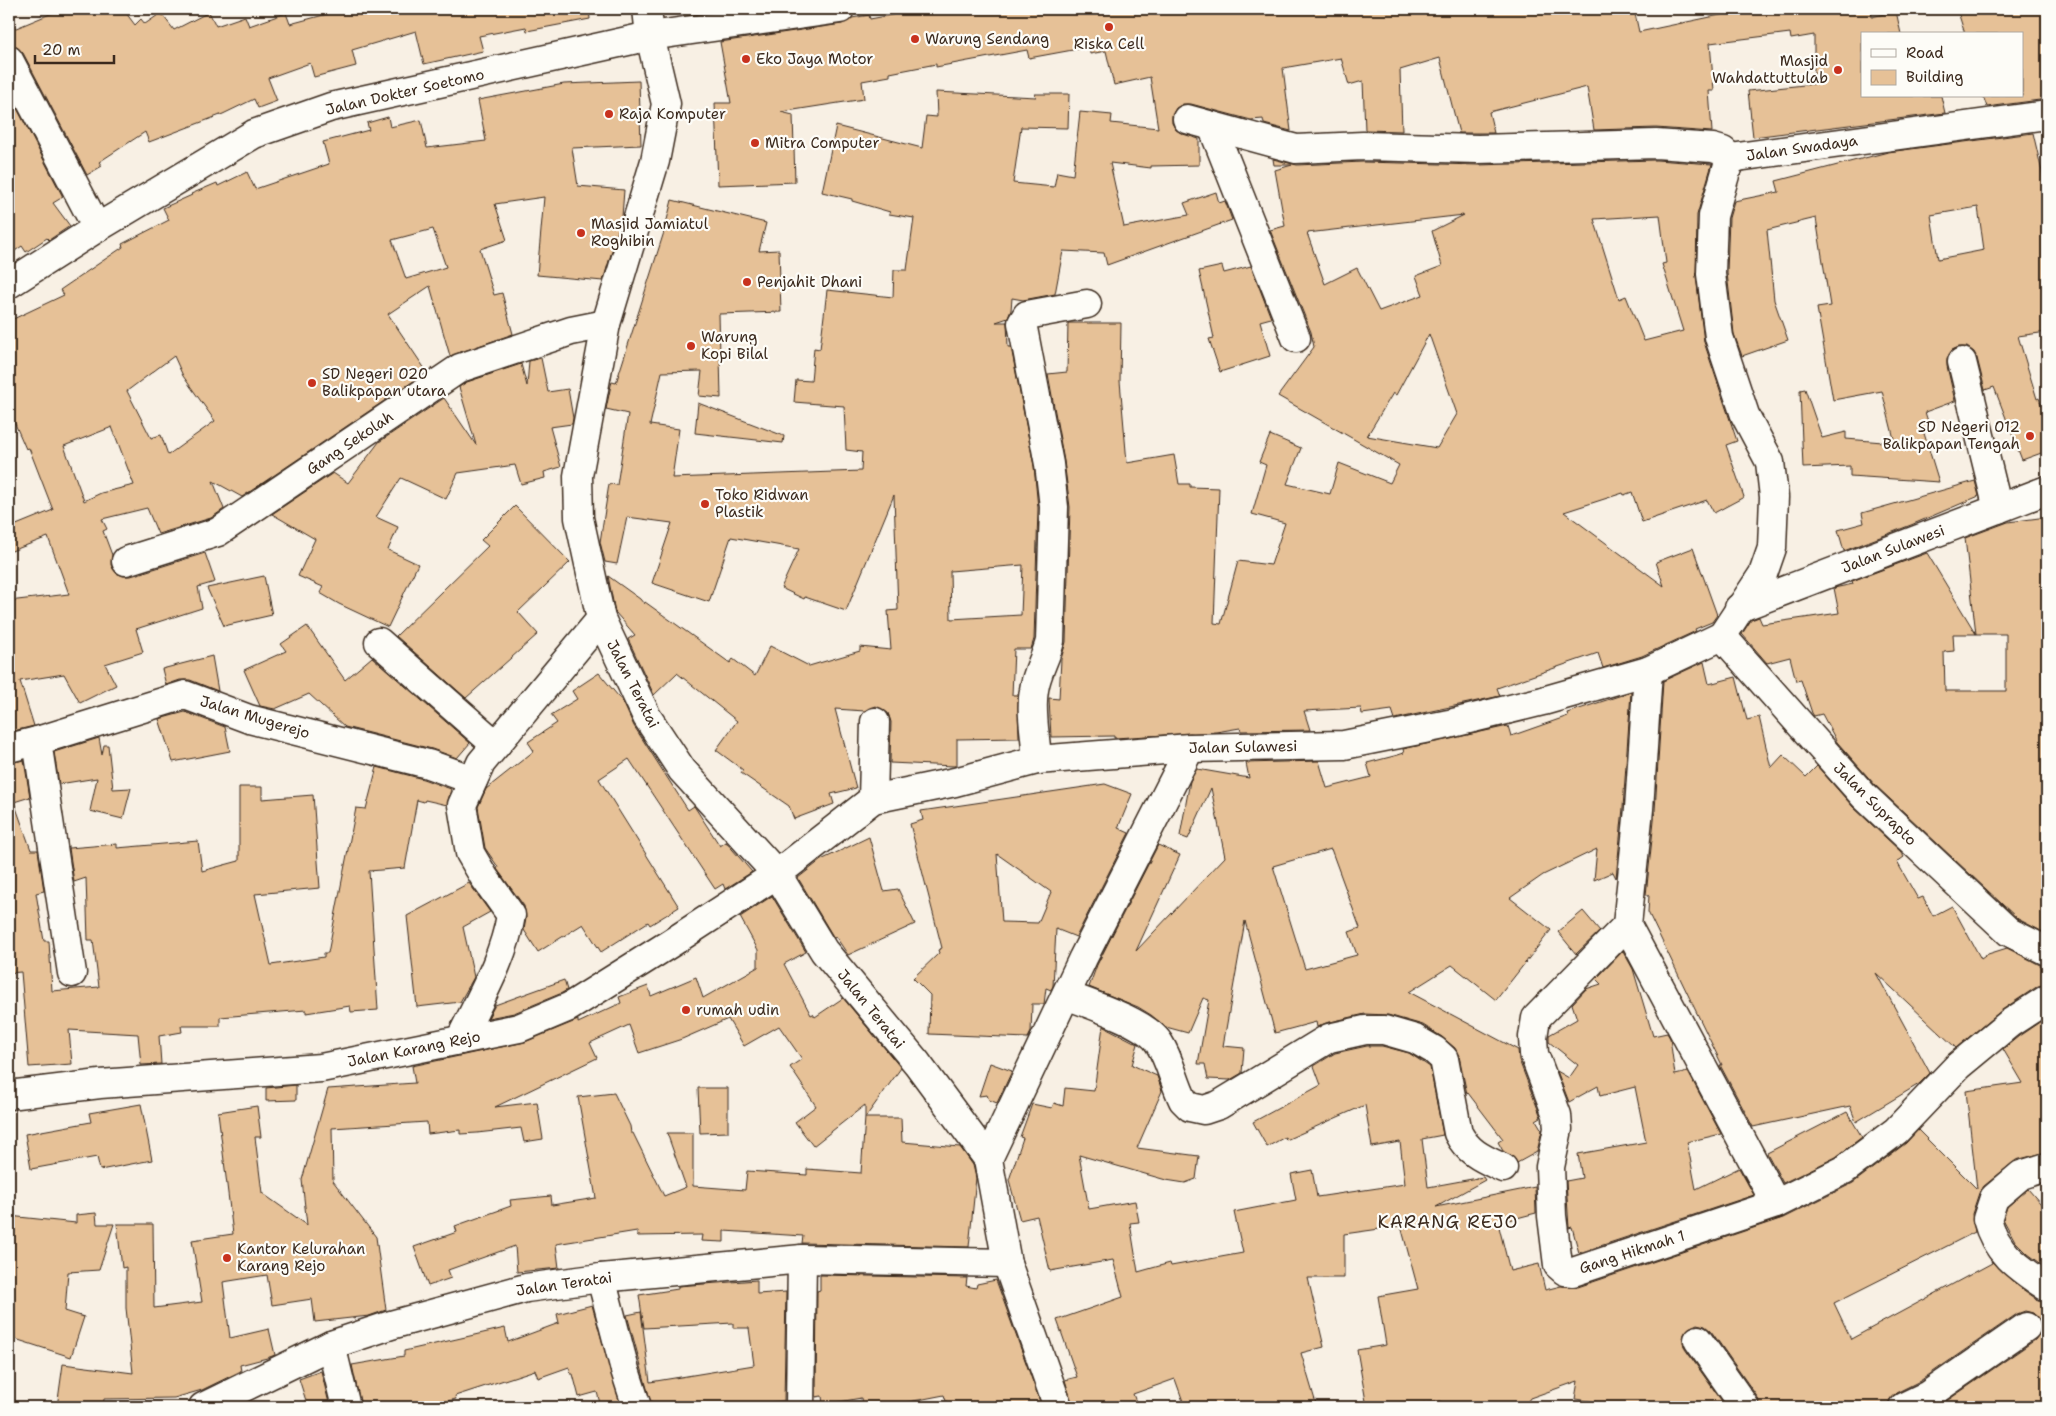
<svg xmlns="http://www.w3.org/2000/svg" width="2056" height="1416" font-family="'Shantell Sans',sans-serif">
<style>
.building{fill:#e6c197;stroke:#3b2a1e;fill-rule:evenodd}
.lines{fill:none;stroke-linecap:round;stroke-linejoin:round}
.minor-casing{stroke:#3b2a1e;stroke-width:31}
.minor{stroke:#fdfcf7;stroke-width:28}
.poi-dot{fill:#c8321e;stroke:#fdfcf7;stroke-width:2}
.labels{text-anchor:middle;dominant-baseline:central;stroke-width:4.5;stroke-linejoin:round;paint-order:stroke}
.poi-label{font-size:15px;fill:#3b2a1e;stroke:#fdfcf7;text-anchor:start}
.street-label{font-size:15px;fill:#3b2a1e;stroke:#fdfcf7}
.quarter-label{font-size:18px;letter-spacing:1px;fill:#3b2a1e;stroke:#fdfcf7}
</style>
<rect width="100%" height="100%" fill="#f8f0e4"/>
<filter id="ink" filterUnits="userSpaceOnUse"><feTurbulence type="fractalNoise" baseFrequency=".02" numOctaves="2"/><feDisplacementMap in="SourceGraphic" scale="10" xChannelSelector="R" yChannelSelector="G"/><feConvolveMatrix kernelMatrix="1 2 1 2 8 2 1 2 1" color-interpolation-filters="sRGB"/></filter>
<g filter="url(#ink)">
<g class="building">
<path d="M62 9H123L135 25 141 19 145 24 161 13 174 30 209 12 216 26 245 16 249 26 286 13 290 24 346 9H589L590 19 527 31 526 27 479 36 483 51 424 64 416 31 352 50 356 66 314 77 310 63 268 78 277 101 258 108 254 99 223 114 149 142 145 132 99 162 102 166 87 175 23 53 17 47 9 45V31Z"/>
<path d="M923 9H1288V12L1313 9H1634L1639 32 1725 14 1724 9H1871L1872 17 1896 11 1901 34H1862V96H1941L1945 113 1753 137 1748 91 1814 84V35L1791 39 1790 33 1710 43 1714 91H1709L1712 132 1656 128 1594 130 1587 87 1489 112 1494 133H1459L1440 58 1400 70 1402 131 1365 130 1363 81 1349 85 1341 58 1283 68 1291 131 1264 124 1263 119 1251 120 1191 104H1183L1176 108 1172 115V123L1176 130 1183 134 1199 139V165L1151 166V168L1110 163 1124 227 1189 215 1184 203 1216 192 1219 203 1225 201 1232 220 1107 265 1104 253 1063 251 1055 294 1023 300 1012 298 1011 310 1008 318 996 322H1007L1008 347H1011L1034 466 1038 508 1034 639 1031 649H1014L1012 695H1018L1019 738 957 739V765L954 766 890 763 891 722 888 713 876 706 865 711 835 709 856 788 831 794 834 804 794 819 789 806 741 773 743 770 716 750 737 721 677 673 654 695 628 639 635 635 615 612 608 576 640 599 644 604 645 602 730 663 733 659 755 676 770 646 809 666 860 651V647L891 650 888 611 898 610 894 495 846 611 805 597 804 599 781 588 799 549 731 537 709 602 652 583 672 523 627 517 617 564 605 562 600 542 609 484 617 485 628 414 606 409 611 385 612 382 616 383 664 232 672 200 766 223 759 251 779 250 781 312 719 314 721 398 699 396 702 371 662 372 650 425 679 429 672 478 861 471 862 452 846 450 844 406 794 402 796 380 811 381 814 348 820 349 827 290 893 297 894 270H907L914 218 889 214 890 212 852 201V199L822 192 836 126 922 148 926 116 937 117 936 92 1036 97 1035 94H1069L1068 128 1021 127 1013 183 1054 187 1057 172 1073 175 1080 112 1112 115 1111 123 1158 128 1150 77 1114 85 1106 51 1090 54 1089 47 1029 58 1027 50 936 67V64L890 73V76L862 81 864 99 781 112 793 115 795 182 718 185 715 103H731L720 42 842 24 852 18 869 15 870 19ZM1023 565 1021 615 951 619 950 571Z"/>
<path d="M1957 9H2047V99L1987 107 1983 96H2022V34H1965Z"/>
<path d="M639 81 641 145 572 148 578 186 624 190 622 217 603 281 537 275 544 197 495 204 507 240 480 249 494 295 502 293 513 334 450 356 430 286 388 314 427 372 242 497 213 481 224 509 211 518 158 534 147 508 102 519 107 529 103 531 112 555 111 565 116 573 123 576H131L205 553 215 582 198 587 202 608 136 629 143 652 105 664 116 685 80 703 64 674 20 681 34 726 9 732V601L69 594 48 537 9 552V528L53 510 29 448 26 449 9 410V321L64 295 60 290 123 247 122 244 169 220 163 208 192 195 191 194 217 183 218 186 247 172 255 189 329 164 323 142 369 130 367 123 388 117 390 127 421 120 427 148 486 141 478 100 564 84ZM433 229 446 267 406 279 392 240ZM174 356 183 376 215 421 168 455 161 435 151 438 127 391ZM112 427 134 485 101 493 84 501 64 446Z"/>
<path d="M9 93 63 197 53 203 70 226 49 240 47 238 26 252 22 246 9 255V134L13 132 9 113Z"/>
<path d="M2033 133 2047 193V332L2018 336 2037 399 2039 398 2047 422V451L2022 460 1994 387 1985 390 1977 358 1974 352 1967 347H1959L1952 350 1947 358V366L1955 401 1925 412 1930 428 1923 430 1939 482 1850 476V466L1803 468 1800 390 1805 389 1822 438 1846 432V439L1895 443 1882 391 1833 400 1817 308 1830 306 1816 218 1767 230 1774 300 1788 340 1742 356 1734 334 1727 273 1729 218 1734 201 1779 192 1776 181 1888 152ZM1978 207 1984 250 1938 259 1931 215Z"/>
<path d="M1273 159 1297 165 1363 162 1478 165 1656 160 1712 164 1697 215 1696 276 1704 342 1737 441 1726 445 1744 497 1714 513 1707 500 1642 522 1632 492 1624 495 1623 493 1564 512 1664 586 1656 562 1693 548 1717 615 1712 622 1695 629 1696 631 1642 656 1603 668 1598 653 1497 688 1500 696 1395 719 1392 710 1362 714 1361 708 1304 711 1310 730 1241 731 1240 728 1216 732 1114 738V736L1051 737 1049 698 1059 699 1061 659 1066 642 1070 507 1064 461 1048 374 1067 372 1068 323H1121L1120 381 1127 463 1174 455 1179 484H1190V487L1219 488 1214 623 1221 624 1238 561 1271 565 1285 523 1252 514 1266 465 1259 462 1270 435 1301 448 1287 484 1330 494 1339 463 1390 483 1399 465 1278 396 1314 347 1311 332 1270 230 1285 226 1275 170 1292 165H1274ZM1464 215 1432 231 1442 266 1416 276 1423 295 1379 311 1357 268 1325 284 1307 233ZM1660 215 1666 263 1662 264 1683 331 1644 341 1626 296 1619 299 1594 219ZM1429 334 1457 414 1437 448 1367 436 1393 393 1396 395Z"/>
<path d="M1222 266 1224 273 1251 266 1271 318 1260 321 1270 356 1220 372 1209 339 1214 338 1199 271Z"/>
<path d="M541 358 548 392 568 389 573 418 572 424 550 427 561 467 544 472 545 478 521 484 515 465 458 473 446 499 401 478 376 517 398 527 388 550 418 564 388 627 339 604 320 593 323 587 298 576 315 539 272 514 333 473 348 483 379 442 444 398 476 445 459 387 467 382 521 364 527 386 529 361Z"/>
<path d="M698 403 784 436 783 443 695 433Z"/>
<path d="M1975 481 1979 496 1911 525 1844 551 1838 530 1864 523 1862 513Z"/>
<path d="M515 506 570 562 518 612 538 634 466 698 396 636 488 546 481 540Z"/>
<path d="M2047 517V934L2018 919 1875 785 1837 742 1822 714 1814 716 1812 713 1801 680 1796 681 1790 657 1767 663 1742 634 1751 620 1759 617 1762 624 1839 613 1834 588 1853 584 1852 581 1927 553 1976 634 1965 538 2008 522ZM1953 634H2006V691H1945L1944 652 1954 651Z"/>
<path d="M264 576 272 615 224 626 207 588Z"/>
<path d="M307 626 345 680 372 657 470 743 457 758 432 749 345 727 309 694 275 709 260 706 244 670 286 651 281 644Z"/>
<path d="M212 656 218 691 190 680H180L166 685 162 669Z"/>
<path d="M1704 662 1709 684 1736 677 1747 720 1759 717 1771 768 1783 755 1806 777 1817 766 1853 807 1901 852 1904 857 1897 862 1918 899 1923 897 1933 916 1952 906 1981 959 1988 954 2007 948 2040 965 2047 967V984L2038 986 2002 1010 1956 1048 1876 973 1930 1073 1919 1084 1856 1122 1850 1106 1753 1127 1720 1065H1722L1648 912 1649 895H1646L1655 811 1663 681Z"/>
<path d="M599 673 623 702 634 726 688 810 694 806 720 846 726 842 752 872 725 889 723 884 715 889 629 759 599 779 679 907 650 925 648 922 601 952 583 924 538 952 524 930 526 918 524 906 497 869 498 867 485 848 478 807 486 789 534 751 528 742 557 723 551 715 577 699 572 691Z"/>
<path d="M1631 692 1623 808 1616 878 1613 872 1594 880 1597 849 1543 875 1510 898 1551 930 1496 1000 1452 965 1409 992 1518 1050 1519 1060 1541 1117 1536 1120 1542 1130 1537 1152 1517 1163 1515 1159 1503 1151 1498 1142 1503 1139 1468 1093 1467 1094 1459 1056 1455 1048 1442 1037 1423 1025 1388 1015 1365 1014 1326 1023 1317 1027 1316 1022 1275 1033 1245 921 1223 1046 1244 1048 1242 1073 1230 1080 1208 1079 1205 1064H1198L1209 1000 1203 998 1188 1033 1166 1027 1151 1015 1138 1007 1089 987 1097 965 1158 845 1180 855 1136 951 1225 857 1211 788 1188 839 1180 836 1190 781 1197 769 1249 778 1246 763 1319 761 1327 788 1371 777 1367 763 1398 755 1404 753 1403 749 1508 726 1511 736 1568 716 1567 713ZM1331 849 1360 928 1349 932 1357 955 1305 969 1273 866Z"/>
<path d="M185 712 225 727 230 751 173 762 159 719Z"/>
<path d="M99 738 102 755 104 745H108L113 789 131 788 123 819 90 811 97 778 59 784 54 752Z"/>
<path d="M24 760 30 797 14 802 31 850H38L44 891 36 893 44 941H49L52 991 99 987 93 940H88L86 878 74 882 69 848 117 844V848L198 841 202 871 239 861V787H262V799L313 795 320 888 255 894 271 965 324 957V953H328L356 808 366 809 377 767 423 779 451 789 447 805 425 800 424 802 417 800 405 868 369 871 378 1010 351 1012 350 1006 306 1013V1010L220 1017V1026H181L182 1032 159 1036 161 1064 141 1065 138 1034 69 1030 72 1064 29 1067 21 972 9 973V763Z"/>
<path d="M1105 784 1132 794 1118 828 1129 833 1076 937 1056 929 1053 986 1051 990 1046 988 1044 1004H1032L1031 1032 1028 1038 929 1034 930 995 913 978 939 953 938 950 942 948 910 824 923 820 921 811ZM997 854 1051 892 1038 923 1002 922Z"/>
<path d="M869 837 884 891 898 889 915 924 848 955 836 937 834 938 798 878 821 860Z"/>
<path d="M469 883 490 912 463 927 474 977 460 1002 417 1007 407 916Z"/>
<path d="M772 896 806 952 784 964 811 1015 813 1014 815 1017 843 998 901 1068 865 1118V1105L813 1146 795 1122 816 1106 790 1067 802 1059 779 1026 744 1046 728 1019 682 1039 639 1053 629 1025 590 1043 597 1058 495 1107 537 1102 543 1139 524 1142 521 1128 477 1133 460 1134V1130L428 1134 427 1122 332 1128 333 1181 376 1237 386 1310 369 1316 315 1322 312 1299 272 1305 267 1275 223 1282 230 1338 269 1329 275 1355 267 1358 240 1365 241 1371 202 1390 174 1398 104 1399 103 1407H57L63 1364 133 1373 126 1308V1267L122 1268 117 1224H153L154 1308 202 1302 192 1240 233 1234 218 1112 257 1106 261 1137H255L262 1193 307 1225 302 1180 328 1089 415 1083 412 1066 525 1042 578 1020V1023L621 1003 619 997 648 986 651 996 696 977 703 998 758 967V950L740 917Z"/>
<path d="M1583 911 1600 931 1576 954 1558 932Z"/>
<path d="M1623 951 1633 969 1653 1036 1667 1033 1670 1038 1675 1075 1688 1072 1721 1134 1687 1142 1696 1189 1739 1168 1754 1195 1579 1253 1572 1227 1569 1228 1566 1181 1582 1178 1578 1154 1646 1142 1635 1087 1600 1096 1598 1086 1569 1102 1557 1071 1569 1078 1578 1065 1549 1042V1035L1577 1019 1572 1004 1586 989 1601 984 1596 979Z"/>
<path d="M564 980 567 990 562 993 514 1013 488 1018 495 1005Z"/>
<path d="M2047 1017V1152L2016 1160 1984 1186 1979 1193 1972 1214 1975 1232 1834 1303 1851 1339 1992 1263 1991 1261 2018 1286 2038 1300 2047 1302V1407H1938L2035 1340 2040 1333 2042 1326 2039 1319 2033 1313 2025 1311 2017 1314 1920 1381 1896 1393 1890 1399 1888 1406 1883 1407H1760L1758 1398 1711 1331 1705 1326 1697 1324 1689 1328 1684 1334 1683 1342 1685 1349 1726 1407H1611L1610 1404 1575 1399 1578 1381 1530 1398 1524 1407H1439L1441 1401 1406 1407H1367L1357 1350 1386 1345 1378 1296 1418 1289 1401 1226 1344 1234V1278H1308L1324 1347 1301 1353 1317 1407H1185L1175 1379 1133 1394 1138 1407H1073L1065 1380 1077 1377 1057 1320 1123 1297 1113 1260 1050 1271 1037 1216 1020 1220 1009 1180 1023 1138 1020 1137 1032 1104 1052 1108 1054 1103 1063 1106 1065 1088 1094 1091 1103 1026 1138 1044 1132 1065 1157 1076 1162 1091 1137 1148 1199 1156 1196 1179 1185 1183 1166 1180 1079 1155 1089 1209 1135 1201 1139 1222 1130 1223 1138 1272 1170 1263 1171 1266 1243 1253 1234 1212 1296 1200 1291 1174 1312 1170 1317 1197 1405 1184 1400 1142 1372 1147 1365 1105 1286 1140 1285 1137 1267 1147 1253 1122 1321 1085 1314 1066 1335 1053 1367 1046H1382L1409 1053 1430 1067 1443 1135 1422 1139 1428 1187 1483 1177 1485 1180 1436 1207 1535 1187 1536 1213 1498 1223 1510 1271 1539 1264 1545 1290 1561 1286 1578 1287 1783 1218 1853 1183 1906 1143 1918 1130 1977 1189 1966 1091 2023 1083 2003 1049 2019 1036Z"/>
<path d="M990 1063 1012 1071 997 1103 989 1100 987 1095 979 1096Z"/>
<path d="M296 1085V1100L266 1101V1088Z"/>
<path d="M698 1088H728V1132L700 1133Z"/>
<path d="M614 1093 630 1126 631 1133H633L664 1196 686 1187 667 1133H693V1186L745 1190 747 1171 807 1175V1169L861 1173 865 1118H901L902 1142 960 1147 973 1165 976 1178 969 1247 802 1243 803 1236 724 1231V1242L701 1241 702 1235 637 1236V1231L556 1244 559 1268 517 1272 515 1246 448 1270 451 1278 428 1286 414 1247 457 1232 455 1226 511 1206 510 1200 551 1196 552 1205 596 1198 578 1097Z"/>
<path d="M141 1104 152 1160 100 1170 97 1157 31 1169 25 1134 91 1122 89 1113Z"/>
<path d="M1847 1112 1862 1137 1836 1157 1783 1183 1767 1153Z"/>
<path d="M2028 1189 2047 1211V1268L2028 1254 2015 1241 2003 1219 2007 1207Z"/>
<path d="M96 1213 97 1224H114L99 1270 68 1272 65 1311 84 1317 71 1357 9 1337V1216L76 1223V1215Z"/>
<path d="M820 1275 967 1278 966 1286 976 1288 977 1284 996 1280 1042 1407H948L944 1395 883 1407H862L861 1398 823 1405 822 1396 816 1397 817 1291 820 1290Z"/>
<path d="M757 1280V1294L786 1292 784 1401 749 1405 750 1407H652L627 1315 641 1312 650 1382 754 1365 749 1328H733V1323L644 1328 639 1295 678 1289V1286Z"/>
<path d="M592 1305 621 1407H601L597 1392 579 1397 573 1374H571L569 1367 538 1378 535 1370 455 1396 456 1399 423 1407H361L352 1365 404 1356V1351L505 1328 508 1342 559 1323 557 1314Z"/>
<path d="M321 1371 330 1407H308L299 1379Z"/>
</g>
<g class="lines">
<defs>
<g id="minor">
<path d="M647 9 650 36 666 104 655 161 606 324 578 476 579 518 601 619 647 717 682 770 777 874 824 951 917 1063 988 1159 1007 1263 1058 1407"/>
<path d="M9 60 97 228"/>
<path d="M1187 119 1296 149 1363 146 1478 149 1656 144 1713 148 1723 151 1730 158"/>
<path d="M1212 126 1296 338"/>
<path d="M9 284 97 228 254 134 331 107 650 36 840 9"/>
<path d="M1962 362 1998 509"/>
<path d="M126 561 218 532 460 368 571 331 606 324"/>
<path d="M1739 608 2047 490"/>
<path d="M1722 636 1763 574 1772 548 1774 497 1770 462 1745 415 1719 337 1711 274 1713 216 1730 158 2047 115"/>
<path d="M1722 636 1864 796 2009 932 2047 951"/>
<path d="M379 642 496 745"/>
<path d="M1648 671 1639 809 1627 925 1776 1204"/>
<path d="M37 741 72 973"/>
<path d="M9 748 37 741 185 695 249 719 428 764 473 780"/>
<path d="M1037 760C1036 738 1030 712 1034 690 1036 673 1046 658 1050 641L1054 507 1049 464 1022 323 1027 315 1087 304"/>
<path d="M873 799 875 722"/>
<path d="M1627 925 1536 1018 1533 1037 1534 1054 1557 1115 1558 1129 1550 1167 1552 1216 1558 1265 1565 1271 1573 1272 1776 1204 1844 1170 1896 1131 1958 1066 2010 1023 2047 999"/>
<path d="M1066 995C1089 1004 1146 1022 1159 1043 1170 1060 1174 1082 1183 1100L1190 1107 1204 1110 1219 1105 1329 1038 1365 1030H1384L1415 1039 1434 1050 1444 1059 1458 1133C1468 1153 1484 1159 1503 1168"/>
<path d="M460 1040C479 1000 504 959 511 915L484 877 470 853 462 805 481 763 601 619"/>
<path d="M9 1095 100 1084 321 1068 519 1028 569 1007 671 943 777 874 873 799 955 782 1037 760 1190 748 1344 745 1449 724 1543 701 1648 671 1722 636"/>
<path d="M988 1159 1083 958 1190 748"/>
<path d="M2047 1167 2021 1175 1994 1198 1987 1219C1996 1254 2019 1268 2047 1287"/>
<path d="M601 1278 625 1370 637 1407"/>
<path d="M1698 1340 1745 1407"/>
<path d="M331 1345 346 1407"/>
<path d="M203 1407 331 1345 391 1325 526 1288 601 1278 802 1259 1007 1263"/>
<path d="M800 1407 802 1259"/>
<path d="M1903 1407 1928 1395 2026 1327"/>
</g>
</defs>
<use href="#minor" class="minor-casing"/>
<use href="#minor" class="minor"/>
</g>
</g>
<g class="poi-dot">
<circle cx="1109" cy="27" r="5"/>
<circle cx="915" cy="39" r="5"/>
<circle cx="746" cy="59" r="5"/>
<circle cx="1838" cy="70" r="5"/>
<circle cx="609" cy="114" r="5"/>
<circle cx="755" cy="143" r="5"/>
<circle cx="581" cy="233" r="5"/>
<circle cx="747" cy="282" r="5"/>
<circle cx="691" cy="346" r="5"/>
<circle cx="312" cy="383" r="5"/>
<circle cx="2030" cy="436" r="5"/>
<circle cx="705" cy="504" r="5"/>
<circle cx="686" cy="1010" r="5"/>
<circle cx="227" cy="1258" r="5"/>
</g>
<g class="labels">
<g class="poi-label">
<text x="925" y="39">Warung Sendang</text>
<text x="1109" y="44" text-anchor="middle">Riska Cell</text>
<text x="756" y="59">Eko Jaya Motor</text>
<text x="1828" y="61" text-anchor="end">Masjid<tspan x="1828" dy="17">Wahdattuttulab</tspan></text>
<text x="619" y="114">Raja Komputer</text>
<text x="765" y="143">Mitra Computer</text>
<text x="591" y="224">Masjid Jamiatul<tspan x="591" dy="17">Roghibin</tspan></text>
<text x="757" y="282">Penjahit Dhani</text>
<text x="701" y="337">Warung<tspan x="701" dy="17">Kopi Bilal</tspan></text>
<text x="322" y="374">SD Negeri 020<tspan x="322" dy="17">Balikpapan utara</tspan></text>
<text x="2020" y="427" text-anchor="end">SD Negeri 012<tspan x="2020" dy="17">Balikpapan Tengah</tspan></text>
<text x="715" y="495">Toko Ridwan<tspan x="715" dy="17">Plastik</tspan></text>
<text x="696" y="1010">rumah udin</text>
<text x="237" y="1249">Kantor Kelurahan<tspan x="237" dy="17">Karang Rejo</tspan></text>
</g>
<g class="street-label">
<text transform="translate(405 92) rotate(-13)">Jalan Dokter Soetomo</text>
<text transform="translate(1802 148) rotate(-8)">Jalan Swadaya</text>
<text transform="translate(350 443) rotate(-34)">Gang Sekolah</text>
<text transform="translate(1893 549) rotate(-21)">Jalan Sulawesi</text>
<text transform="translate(633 684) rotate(63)">Jalan Teratai</text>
<text transform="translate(255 717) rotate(17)">Jalan Mugerejo</text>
<text transform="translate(1243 747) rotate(-1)">Jalan Sulawesi</text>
<text transform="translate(1875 804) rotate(45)">Jalan Suprapto</text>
<text transform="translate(871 1009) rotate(51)">Jalan Teratai</text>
<text transform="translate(414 1049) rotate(-11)">Jalan Karang Rejo</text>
<text transform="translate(1632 1252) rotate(-18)">Gang Hikmah 1</text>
<text transform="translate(564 1284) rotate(-8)">Jalan Teratai</text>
</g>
<g class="quarter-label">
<text x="1448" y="1222">KARANG REJO</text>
</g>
</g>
<rect width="2056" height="1416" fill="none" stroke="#fdfcf7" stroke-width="30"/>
<rect x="15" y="15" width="2026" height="1386" fill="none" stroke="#3b2a1e" stroke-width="2" filter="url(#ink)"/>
<rect x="1861" y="32" width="162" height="65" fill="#fdfcf7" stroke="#afa8a0"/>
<rect x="1871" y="49" width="25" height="8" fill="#fdfcf7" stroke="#afa8a0"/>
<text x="1906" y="58" font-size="15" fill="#3b2a1e">Road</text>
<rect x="1871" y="70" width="25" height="15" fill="#e6c197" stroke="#afa8a0"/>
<text x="1906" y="82" font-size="15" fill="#3b2a1e">Building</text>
<path d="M35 55v8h79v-8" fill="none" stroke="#3b2a1e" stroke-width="2.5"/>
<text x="42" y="55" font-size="15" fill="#3b2a1e" stroke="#fdfcf7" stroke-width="4" paint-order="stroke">20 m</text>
</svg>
